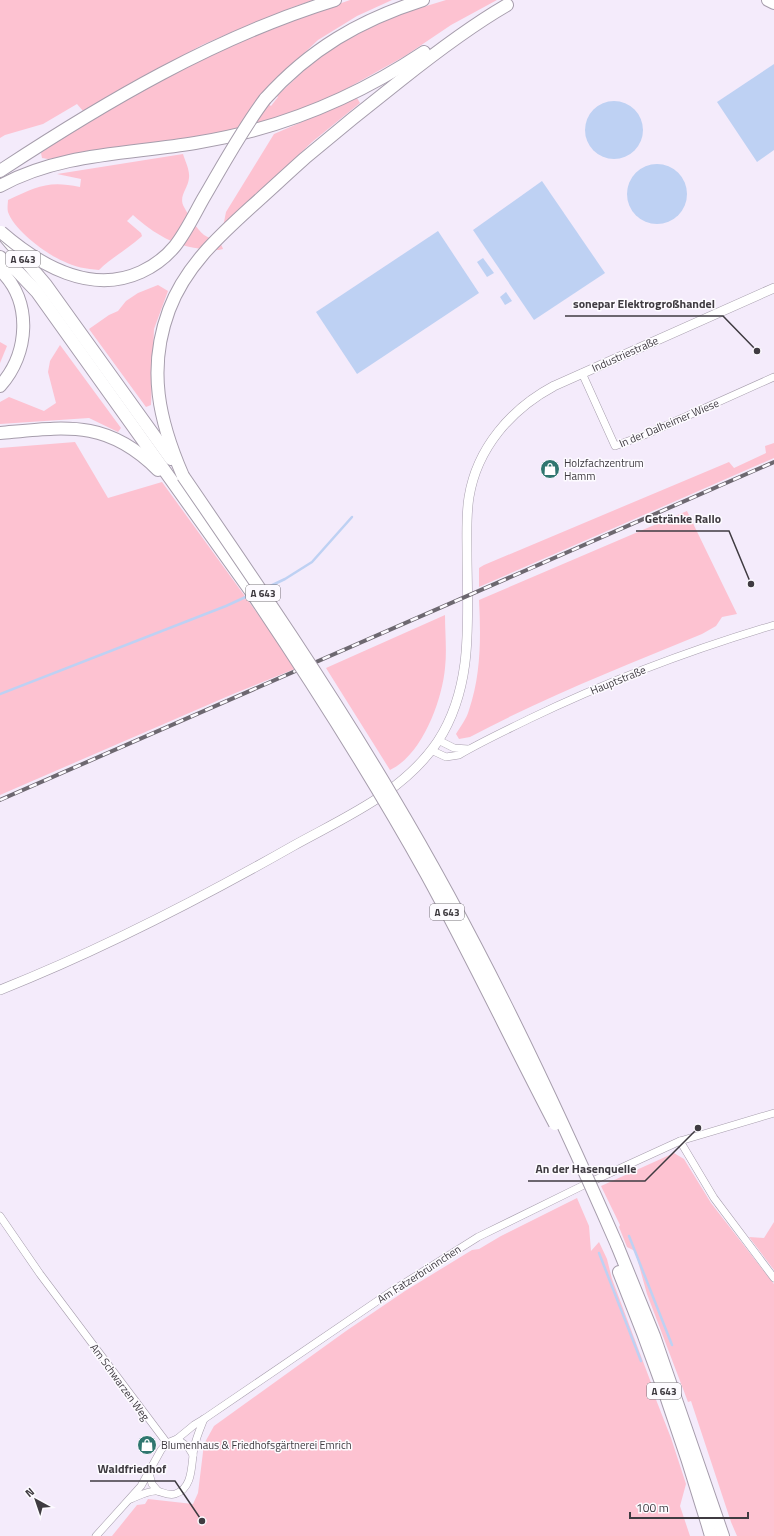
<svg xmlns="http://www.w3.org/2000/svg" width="774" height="1536" font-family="'Titillium Web',sans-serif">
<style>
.green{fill:#fdc2d1}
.water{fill:#bed1f3}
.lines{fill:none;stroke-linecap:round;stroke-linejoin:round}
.stream{stroke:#bed1f3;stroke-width:2.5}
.minor-casing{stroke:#a69dac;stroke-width:8}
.secondary-casing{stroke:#a69dac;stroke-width:10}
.motorway-casing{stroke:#a69dac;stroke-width:14}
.minor{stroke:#fff;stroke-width:7}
.secondary{stroke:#fff;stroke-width:9}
.motorway{stroke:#fff;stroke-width:12}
.rail-casing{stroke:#6d6870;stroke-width:4}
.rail{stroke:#fdfbff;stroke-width:2.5;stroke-dasharray:8;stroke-linecap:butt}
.motorway-bridge-casing{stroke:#a69dac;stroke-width:14;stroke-linecap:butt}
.motorway-bridge{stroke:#fff;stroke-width:12}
.labels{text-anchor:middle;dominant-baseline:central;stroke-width:3;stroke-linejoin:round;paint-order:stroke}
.shield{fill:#fdfbff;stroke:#78757a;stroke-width:1}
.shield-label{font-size:10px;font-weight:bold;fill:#3f3b41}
.street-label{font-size:11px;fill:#3f3b41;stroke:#fdfbff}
.poi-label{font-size:11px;fill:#3f3b41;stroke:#fdfbff;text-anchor:start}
.leader{fill:none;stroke:#3f3b41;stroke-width:1.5}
.callout-dot{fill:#3f3b41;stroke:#fdfbff;stroke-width:1.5}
.callout-label{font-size:12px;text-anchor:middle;font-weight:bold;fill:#3f3b41;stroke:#fdfbff;stroke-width:3;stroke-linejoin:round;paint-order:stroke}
</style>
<rect width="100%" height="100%" fill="#f4ebfb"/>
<g class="green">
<path d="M0 0H314L290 8 279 15 253 23 202 45 83 111 77 104 43 124 5 135 0 138Z"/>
<path d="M350 0H392L357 16 318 40 263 92 260 96 261 99 271 106 278 97 277 96 313 62 351 35 384 19 446 0H497L451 25 405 56 328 99 261 123 230 132 48 159 42 158 41 153 54 143 135 94 238 40Z"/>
<path d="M357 98 360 103 312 142 223 227 226 212 274 134Z"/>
<path d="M183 154C185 161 190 170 189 178 188 189 178 196 184 207 189 216 196 228 204 235 211 240 220 238 223 249 216 251 211 250 204 249 176 247 154 234 133 215L127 221 141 233 142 236 141 237C128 249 112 257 99 270 87 269 74 267 63 261 46 254 14 230 8 212 7 208 8 203 8 200 37 187 47 180 80 187L81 179 57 174Z"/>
<path d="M158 285 168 291 154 329 151 405 146 407 89 329 109 315 118 311 126 301 138 293Z"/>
<path d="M0 342 7 346 0 363Z"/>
<path d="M60 345 121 428 118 432 89 418 0 424V402L9 397 44 411 56 403 48 372 50 361Z"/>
<path d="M75 442 108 498 162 482 297 668 233 694 0 795V448Z"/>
<path d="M774 443V458L479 587V568L484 565 729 462 734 468 766 453 765 446Z"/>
<path d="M687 511 737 614 722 617 716 626 702 634C624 666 545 697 470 737L459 739 456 734C460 727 467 718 469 710 481 675 481 637 479 600Z"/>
<path d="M445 615C445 632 447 651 445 668 442 701 422 755 390 770L326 668Z"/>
<path d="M674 1153 684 1159 711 1203 774 1284V1536H737L731 1522 691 1401 688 1402 647 1294 635 1251 627 1247 619 1227 620 1225 601 1186Z"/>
<path d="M577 1198 589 1226 591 1251 599 1242 607 1259 612 1279 656 1396 655 1397 671 1438 686 1484 680 1506 690 1536H112L137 1505 145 1504 148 1499 193 1504 198 1493 204 1444 214 1426 346 1331 405 1291 472 1250 479 1249 501 1236Z"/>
<path d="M774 1222V1270L749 1237 764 1238Z"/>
</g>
<g class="water">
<path d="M774 64V150L757 162 717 102Z"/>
<circle cx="614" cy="130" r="29"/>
<circle cx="657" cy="194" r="30"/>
<path d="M542 181 605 273 534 320 473 230Z"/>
<path d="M438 231 479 293 357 374 316 312Z"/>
<path d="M483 258 494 273 487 277 477 262Z"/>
<path d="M506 292 512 301 505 305 500 297Z"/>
</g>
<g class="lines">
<g class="stream">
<path d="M264 589 285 579 312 562 352 517"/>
<path d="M0 694 226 606 250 595"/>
<path d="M629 1236 672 1345"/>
<path d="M599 1253 641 1361"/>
</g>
<defs>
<g id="minor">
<path d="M582 373 615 446 647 434 774 377"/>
<path d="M438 740 454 748 468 749"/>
<path d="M431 750 446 757 459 755C481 742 505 731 529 719 608 681 690 650 774 625"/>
<path d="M680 1141 714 1198 774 1278"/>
<path d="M0 1216 40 1274 167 1443"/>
<path d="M177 1439 188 1447 193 1455"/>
<path d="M149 1473 152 1484 158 1491"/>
<path d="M131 1499C138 1496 149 1490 157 1491 163 1492 168 1496 175 1494 194 1488 191 1463 194 1448 196 1438 200 1429 204 1419"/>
<path d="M96 1536 141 1486 161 1450 167 1443 177 1439 194 1425 204 1419 392 1291 478 1237 586 1184 680 1141 774 1113"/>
</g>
<path id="secondary" d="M0 990C101 950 198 900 293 846 345 817 403 793 438 741 475 684 467 616 467 552 467 534 466 515 469 497 477 448 511 409 554 386L774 288"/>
<g id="motorway">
<path d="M768 0 774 3"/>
<path d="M265 99C310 49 360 20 423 0"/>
<path d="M0 171C105 102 215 37 335 0"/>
<path d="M0 186C59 153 129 154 195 143 277 130 355 98 424 52"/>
<path d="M6 238 46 285 171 459"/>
<path d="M0 257 18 272 37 292 252 593"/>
<path d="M0 270C33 301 29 354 0 386"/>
<path d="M0 433C66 427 107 419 158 470"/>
<path d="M183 476C159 421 147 369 169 310 185 267 218 237 251 207 269 191 287 174 305 158 337 131 369 105 401 80 435 53 469 27 507 5"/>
<path d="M617 1245 654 1336 723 1536"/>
<path d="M619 1272C654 1358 685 1447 711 1536"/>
</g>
</defs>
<use href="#minor" class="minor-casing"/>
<use href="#secondary" class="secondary-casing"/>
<use href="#motorway" class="motorway-casing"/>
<use href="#minor" class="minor"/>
<use href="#secondary" class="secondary"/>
<use href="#motorway" class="motorway"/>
<defs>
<path id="rail" d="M0 800 774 462"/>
</defs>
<use href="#rail" class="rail-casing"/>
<use href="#rail" class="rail"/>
<defs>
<g id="motorway-bridge">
<path d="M1 232C39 265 91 295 141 272 154 266 166 257 175 246 186 232 194 215 203 199 223 165 241 131 265 99"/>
<path d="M183 476C255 581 327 686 392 796 478 940 550 1092 617 1245"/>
<path d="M252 593C314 685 373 778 427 875 472 957 512 1042 555 1124"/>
</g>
</defs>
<use href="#motorway-bridge" class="motorway-bridge-casing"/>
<use href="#motorway-bridge" class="motorway-bridge"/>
</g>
<defs>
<symbol id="shop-disc" viewBox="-11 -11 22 22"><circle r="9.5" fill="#2f766f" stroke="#fdfbff"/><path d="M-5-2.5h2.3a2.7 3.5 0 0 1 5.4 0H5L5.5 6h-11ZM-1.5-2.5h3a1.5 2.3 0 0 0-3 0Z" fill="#fff"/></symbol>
</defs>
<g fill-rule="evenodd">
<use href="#shop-disc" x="539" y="458" width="22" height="22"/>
<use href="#shop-disc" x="136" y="1434" width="22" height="22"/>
</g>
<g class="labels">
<g class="shield">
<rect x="6" y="251" width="34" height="16" rx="3"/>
<rect x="246" y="585" width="34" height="16" rx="3"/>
<rect x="430" y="904" width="34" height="16" rx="3"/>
<rect x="647" y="1383" width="34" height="16" rx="3"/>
</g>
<g class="shield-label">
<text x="23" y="259">A 643</text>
<text x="263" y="593">A 643</text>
<text x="447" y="912">A 643</text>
<text x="664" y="1391">A 643</text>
</g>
<g class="street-label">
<text transform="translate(625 354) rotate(-24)">Industriestraße</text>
<text transform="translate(669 423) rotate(-23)">In der Dalheimer Wiese</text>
<text transform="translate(618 680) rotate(-22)">Hauptstraße</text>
<text transform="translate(419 1274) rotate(-33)">Am Fatzerbrünnchen</text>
<text transform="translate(120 1382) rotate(54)">Am Schwarzen Weg</text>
</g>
<g class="poi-label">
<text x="564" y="463">Holzfachzentrum<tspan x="564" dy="13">Hamm</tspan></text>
<text x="161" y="1445">Blumenhaus &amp; Friedhofsgärtnerei Emrich</text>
</g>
</g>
<path class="leader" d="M757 351L723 316H565M751 584L729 531H636M698 1128L645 1181H528M202 1521L175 1481H90"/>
<g class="callout-dot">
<circle cx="757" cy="351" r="4"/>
<circle cx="751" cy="584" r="4"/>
<circle cx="698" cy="1128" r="4"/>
<circle cx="202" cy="1521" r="4"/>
</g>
<g class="callout-label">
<text x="644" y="308">sonepar Elektrogroßhandel</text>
<text x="683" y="523">Getränke Rallo</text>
<text x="586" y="1173">An der Hasenquelle</text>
<text x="132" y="1473">Waldfriedhof</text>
</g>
<g transform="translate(36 1500) rotate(320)" stroke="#fdfbff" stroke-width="3" paint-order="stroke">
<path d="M0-3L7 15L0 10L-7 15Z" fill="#3f3b41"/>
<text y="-6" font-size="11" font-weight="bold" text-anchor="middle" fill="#3f3b41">N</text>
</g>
<path d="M630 1512v6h118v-6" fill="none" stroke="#3f3b41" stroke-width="2"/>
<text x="636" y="1512" font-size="12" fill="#3f3b41" stroke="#fdfbff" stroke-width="3" paint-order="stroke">100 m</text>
</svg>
